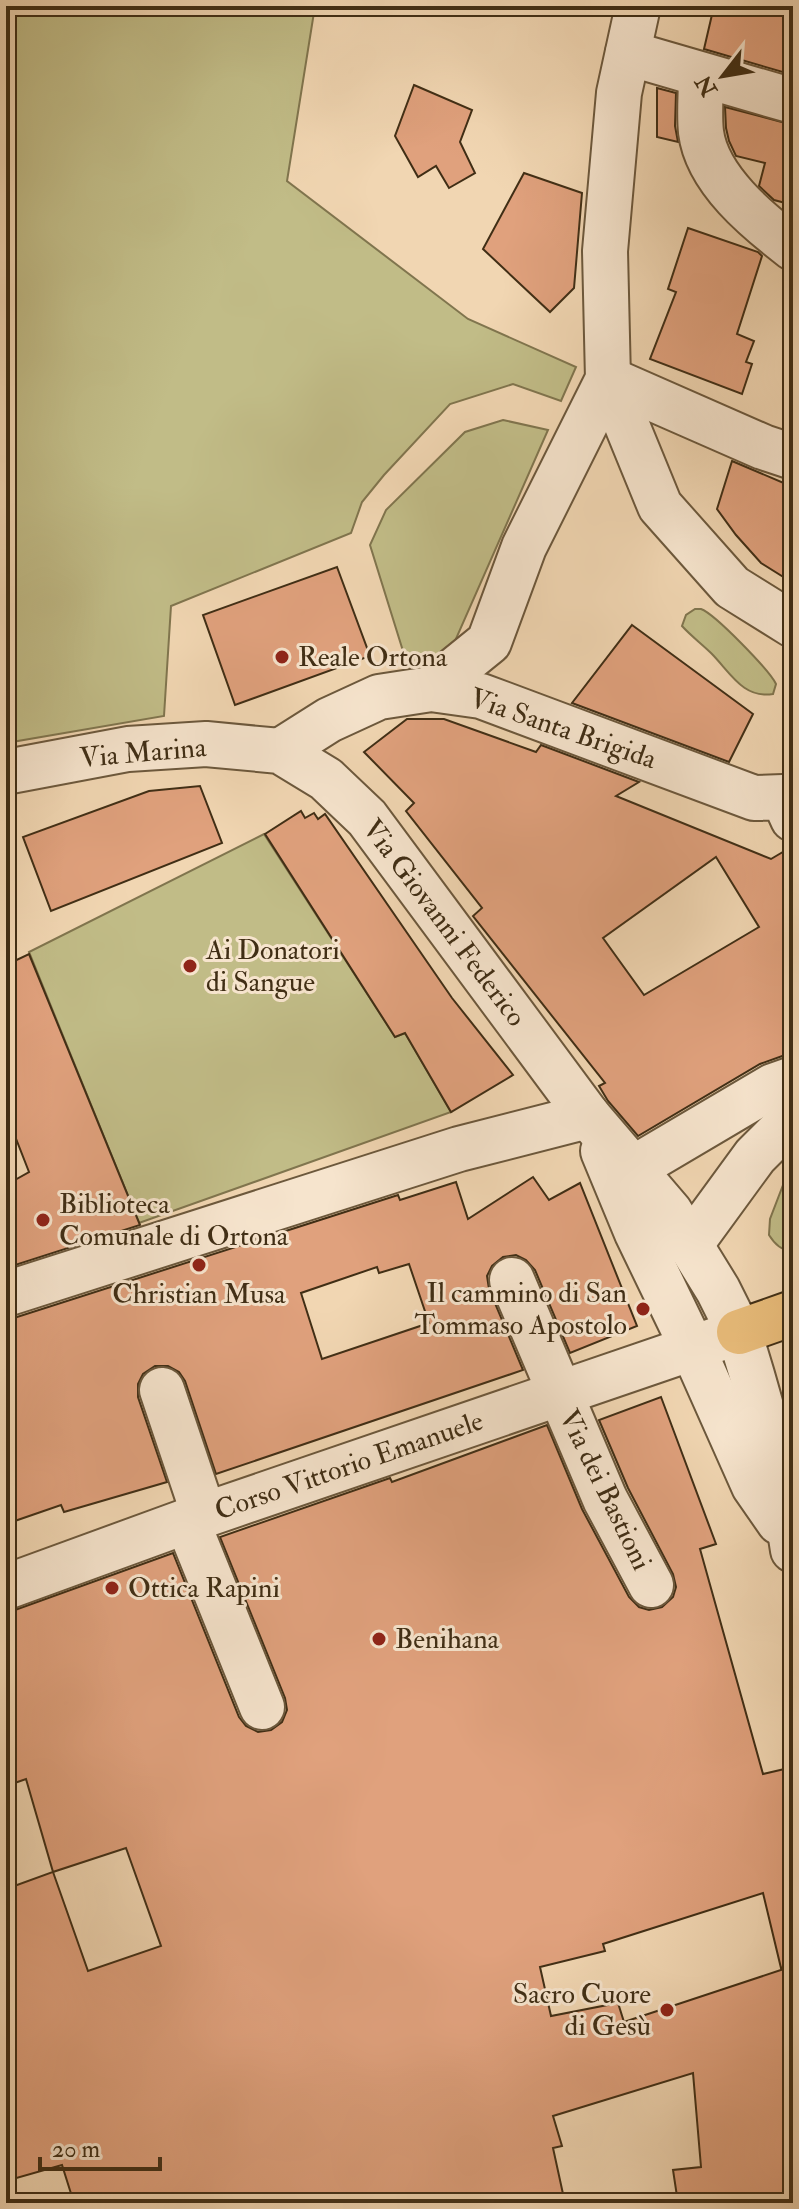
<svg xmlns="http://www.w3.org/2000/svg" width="799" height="2209" font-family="'IM FELL Double Pica',serif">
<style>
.green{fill:#c1bc87;stroke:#80754e;stroke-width:2}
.building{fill:#e0a17d;stroke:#402e15;stroke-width:2;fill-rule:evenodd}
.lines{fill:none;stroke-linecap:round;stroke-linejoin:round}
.minor-casing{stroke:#6c583c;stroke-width:48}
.major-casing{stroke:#402e15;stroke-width:48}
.minor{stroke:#f6e4cd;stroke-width:44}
.major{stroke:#e8bb79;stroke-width:44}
.poi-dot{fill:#8f2418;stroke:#f6e4cd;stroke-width:3}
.labels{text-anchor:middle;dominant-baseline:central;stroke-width:6;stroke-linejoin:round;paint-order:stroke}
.poi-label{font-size:28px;fill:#402e15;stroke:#f6e4cd;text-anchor:start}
.street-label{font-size:28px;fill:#402e15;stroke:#f6e4cd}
</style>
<rect width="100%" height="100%" fill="#f1d6b2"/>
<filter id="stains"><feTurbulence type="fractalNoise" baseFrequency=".0025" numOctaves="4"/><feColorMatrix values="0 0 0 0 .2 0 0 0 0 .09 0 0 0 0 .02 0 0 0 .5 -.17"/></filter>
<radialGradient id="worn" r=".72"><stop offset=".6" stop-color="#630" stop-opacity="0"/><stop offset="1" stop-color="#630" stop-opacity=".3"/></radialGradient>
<g class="green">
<path d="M6 6H315L287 181 468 319 576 367 561 401 513 384 450 404 384 475 362 502 351 533 171 606 164 716 6 743Z"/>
<path d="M503 420 548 430 448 657 408 667 370 545 386 510 465 432Z"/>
<path d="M695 609C697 609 699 609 701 609 715 614 770 671 776 684L773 694C743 699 730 672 711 653 702 644 691 636 682 626L686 615Z"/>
<path d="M264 834 395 1037 405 1033 451 1112 139 1223 29 952Z"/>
<path d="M793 1159V1250C782 1252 774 1243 769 1235L770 1219Z"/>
</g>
<g class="building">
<path d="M714 6H793V75L704 49Z"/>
<path d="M414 85 472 110 460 142 475 173 449 188 436 166 418 177 395 136Z"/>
<path d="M657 88 676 93 675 126 678 142 657 137Z"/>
<path d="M725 107 793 125V205L774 200 759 186 765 163 736 156 729 141 726 128Z"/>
<path d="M524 173 582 193 574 288 550 312 483 249Z"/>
<path d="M688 228 758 252 762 256 737 334 754 341 746 362 752 364 742 394 650 359 676 292 668 289Z"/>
<path d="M732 461 793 487V583L761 563 736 535 717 509Z"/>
<path d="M337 567 370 656 235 705 203 615Z"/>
<path d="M632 625 753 714 729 762 572 703Z"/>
<path d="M407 719H444L536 752 541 745 639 782 616 796 771 859 793 846V1055H785L760 1064 638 1136 608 1101 599 1086 605 1083 473 916 482 908 406 811 414 803 364 752ZM716 857 759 927 644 995 603 938Z"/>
<path d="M200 786 222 843 51 911 23 837 149 791Z"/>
<path d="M301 811 305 818 314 813 318 819 325 814 452 998 513 1075 451 1112 405 1033 395 1037 265 834Z"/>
<path d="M29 954 140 1225 6 1268V1185L29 1172 6 1113V965Z"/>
<path d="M533 1177 549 1200 580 1183 637 1326 570 1353 535 1270 526 1260 516 1255 503 1257 492 1266 487 1276 489 1289 523 1370 216 1474 185 1381 179 1372 168 1366H155L143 1374 138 1384V1397L167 1482 64 1512 61 1505 6 1524V1318H14L398 1195 400 1200 456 1182 468 1219ZM409 1264 429 1323 322 1359 301 1293 377 1267 379 1273Z"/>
<path d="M661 1397 716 1544 700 1549 763 1774 793 1767V1966L781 1968 763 1893 603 1944 605 1951 540 1967 551 2016 618 2003 624 2022 793 1966V2201L678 2203 673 2170 701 2167 693 2073 553 2116 562 2146 553 2148 565 2203H74L62 2165 6 2181V1889L53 1872 26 1779 6 1786V1611L15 1610 173 1553 239 1717 246 1726 258 1732 271 1730 282 1722 287 1710 285 1698 220 1537 390 1478 392 1482 547 1425 582 1509 629 1597 639 1607 649 1610 662 1607 673 1597 676 1587 673 1574 628 1488 599 1420ZM126 1848 161 1946 88 1971 53 1872Z"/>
</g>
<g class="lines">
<defs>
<g id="minor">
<path d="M628 53 793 101"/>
<path d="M701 75C701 94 699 114 701 132 707 180 758 221 793 248"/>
<path d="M608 379 660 506 732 587 793 625"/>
<path d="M608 379 763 447 793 457"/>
<path d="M431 689 489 642 524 547 608 379 605 251 619 93 638 6"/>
<path d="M280 751 329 720 379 697 431 689 481 696 754 798 783 797 793 819"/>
<path d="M6 772 128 749 206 744 280 751 326 779 367 818 588 1116 670 1212 718 1290 739 1332 752 1375 782 1480 793 1550"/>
<path d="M603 1151 637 1233 693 1349 754 1486 779 1522"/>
<path d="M634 1168 773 1086 793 1079"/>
<path d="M690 1245 755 1156 790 1121 793 1116"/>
<path d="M512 1280 605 1499 651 1585"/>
<path d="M6 1294 459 1149 588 1116"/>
<path d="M162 1390 204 1515"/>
<path d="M187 1521 262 1707"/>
<path d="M6 1587 187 1521 739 1332"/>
</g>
<path id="major" d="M739 1332 793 1313"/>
</defs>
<use href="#minor" class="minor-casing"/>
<use href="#major" class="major-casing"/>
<use href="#minor" class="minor"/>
<use href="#major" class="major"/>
</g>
<g class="poi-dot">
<circle cx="282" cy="657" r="8"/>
<circle cx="190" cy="966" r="8"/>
<circle cx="43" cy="1220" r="8"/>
<circle cx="199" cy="1265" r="8"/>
<circle cx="643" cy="1309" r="8"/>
<circle cx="112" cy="1588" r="8"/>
<circle cx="379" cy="1639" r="8"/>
<circle cx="667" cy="2010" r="8"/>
</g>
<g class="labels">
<g class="poi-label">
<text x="298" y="657">Reale Ortona</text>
<text x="206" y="950">Ai Donatori<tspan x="206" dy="32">di Sangue</tspan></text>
<text x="59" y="1204">Biblioteca<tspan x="59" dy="32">Comunale di Ortona</tspan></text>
<text x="627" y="1293" text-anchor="end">Il cammino di San<tspan x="627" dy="32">Tommaso Apostolo</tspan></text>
<text x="199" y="1294" text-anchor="middle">Christian Musa</text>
<text x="128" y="1588">Ottica Rapini</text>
<text x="395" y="1639">Benihana</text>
<text x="651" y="1994" text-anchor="end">Sacro Cuore<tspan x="651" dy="32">di Gesù</tspan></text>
</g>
<g class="street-label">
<text transform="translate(563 729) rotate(19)">Via Santa Brigida</text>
<text transform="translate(143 753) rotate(-5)">Via Marina</text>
<text transform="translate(444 923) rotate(53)">Via Giovanni Federico</text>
<text transform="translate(349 1466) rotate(-19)">Corso Vittorio Emanuele</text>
<text transform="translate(605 1490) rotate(64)">Via dei Bastioni</text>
</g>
</g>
<rect width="799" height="2209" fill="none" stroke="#f1d6b2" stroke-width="32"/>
<rect x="8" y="8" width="783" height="2193" fill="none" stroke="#402e15" stroke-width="4"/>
<rect x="16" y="16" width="767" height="2177" fill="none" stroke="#402e15" stroke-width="2"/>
<g transform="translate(723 76) rotate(239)" stroke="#f6e4cd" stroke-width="6" paint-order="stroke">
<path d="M0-6L14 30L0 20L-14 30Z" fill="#402e15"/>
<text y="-12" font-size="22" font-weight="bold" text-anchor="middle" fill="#402e15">N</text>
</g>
<path d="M40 2157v12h120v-12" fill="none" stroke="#402e15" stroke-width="4"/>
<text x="52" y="2157" font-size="24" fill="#402e15" stroke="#f6e4cd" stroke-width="6" paint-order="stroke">20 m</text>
<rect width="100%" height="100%" filter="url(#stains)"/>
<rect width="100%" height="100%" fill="url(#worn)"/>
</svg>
